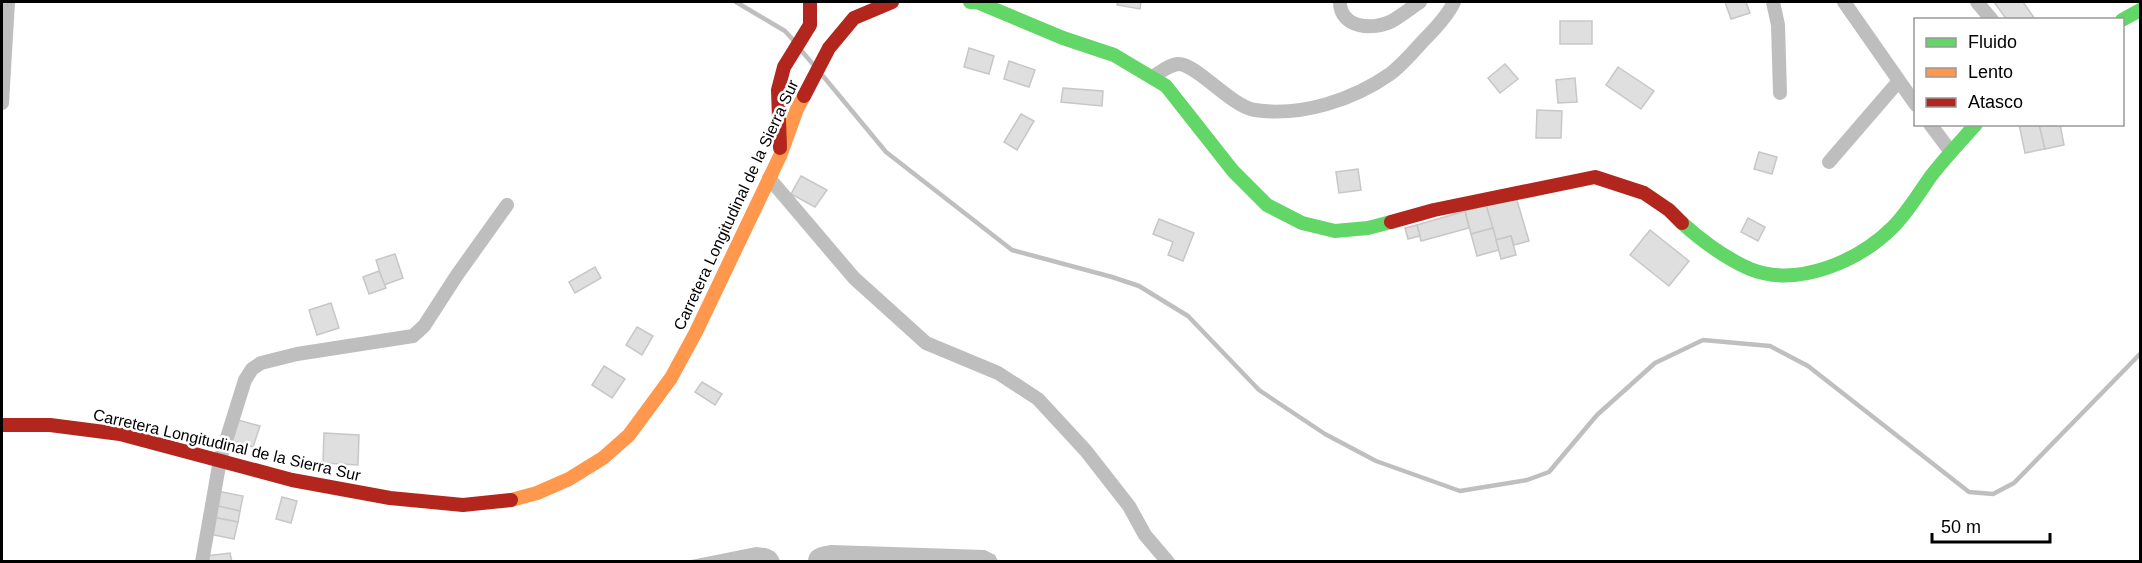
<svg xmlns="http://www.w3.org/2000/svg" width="2142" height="563" font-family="Helvetica,sans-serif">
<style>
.water{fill:#bfbfbf}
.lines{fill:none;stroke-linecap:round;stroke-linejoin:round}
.stream{stroke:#bfbfbf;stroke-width:4.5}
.building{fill:#dfdfdf;stroke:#c7c7c7;stroke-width:1.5}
.street{stroke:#bebebe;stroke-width:14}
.fast{stroke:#63d668;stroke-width:14}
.slow{stroke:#ff974d;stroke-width:14}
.jam{stroke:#b3261e;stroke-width:14}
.labels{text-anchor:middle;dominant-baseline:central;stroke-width:5;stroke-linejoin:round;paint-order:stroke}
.street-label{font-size:16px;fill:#000;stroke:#fff}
</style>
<rect width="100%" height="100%" fill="#fff"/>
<g class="water">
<path d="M831 545 985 550 995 555 998 561H808C809 548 820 547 831 545Z"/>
<path d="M756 547C768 548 776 549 780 561H686Z"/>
</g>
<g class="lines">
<g class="stream">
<path d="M736 2 785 31 795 42"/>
<path d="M800 49 812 63"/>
<path d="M823 76 886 152 1012 250 1112 277 1139 286 1188 316 1259 390 1325 434 1376 461 1460 491 1527 480 1549 472 1597 415 1655 363 1703 340 1770 346 1808 366 1969 492 1993 494 2014 483 2140 354"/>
</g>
</g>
<g class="building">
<path d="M1118 2H1141L1140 9 1117 5Z"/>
<path d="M1725 2H1746L1750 13 1731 19Z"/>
<path d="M1994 2H2023L2035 19 2007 20Z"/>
<rect x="1560" y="21" width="32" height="23"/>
<path d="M969 48 994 56 989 74 964 67Z"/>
<path d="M1009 61 1035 70 1029 87 1004 79Z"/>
<path d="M1505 64 1518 79 1500 93 1488 78Z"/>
<path d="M1618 67 1654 91 1641 109 1606 85Z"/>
<path d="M1575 78 1577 102 1558 103 1556 80Z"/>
<path d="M1063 88 1103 91 1102 106 1061 102Z"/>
<path d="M1537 110 1562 111 1561 138H1536Z"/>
<path d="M1021 114 1034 121 1017 150 1004 142Z"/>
<path d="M2019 124H2039L2045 149 2025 153Z"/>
<path d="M2039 124H2060L2064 145 2045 149Z"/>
<path d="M1759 152 1777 157 1772 174 1754 169Z"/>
<path d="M1358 169 1361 190 1339 193 1336 172Z"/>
<path d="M801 176 827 190 815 207 791 194Z"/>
<path d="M1516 197 1529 241 1514 245 1511 236 1496 240 1486 205Z"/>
<path d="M1486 205 1493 228 1471 234 1465 211Z"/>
<path d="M1465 211 1469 228 1421 241 1417 225Z"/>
<path d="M1748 218 1765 227 1758 241 1741 232Z"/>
<path d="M1159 219 1194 233 1183 261 1168 255 1173 242 1153 234Z"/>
<path d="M1417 225 1420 236 1408 239 1405 228Z"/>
<path d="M1493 228 1499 250 1477 256 1471 234Z"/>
<path d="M1650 230 1689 261 1669 286 1630 255Z"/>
<path d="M1511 236 1516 255 1501 259 1496 240Z"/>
<path d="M395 254 403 278 384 285 376 260Z"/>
<path d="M595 267 601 278 575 293 569 282Z"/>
<path d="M379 271 386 288 369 294 363 277Z"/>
<path d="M331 303 339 328 317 335 309 310Z"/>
<path d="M637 327 653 336 642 355 626 345Z"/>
<path d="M604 366 625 379 612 398 592 385Z"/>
<path d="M702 382 722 394 715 405 695 392Z"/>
<path d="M238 420 260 426 253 447 232 441Z"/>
<path d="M324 433 359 435 358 465 323 463Z"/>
<path d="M217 491 243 496 240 511 214 505Z"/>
<path d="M282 497 297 501 291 523 276 519Z"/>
<path d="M214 505 240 511 238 522 212 517Z"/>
<path d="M212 517 238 522 234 539 209 534Z"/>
<path d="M230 553 232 562H207L206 556Z"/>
</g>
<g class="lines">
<g class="street">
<path d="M1340 2C1340 28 1373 31 1392 21 1402 15 1411 8 1420 2"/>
<path d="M1773 2 1778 25 1780 93"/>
<path d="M1844 2 1916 105"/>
<path d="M1977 2 1992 20"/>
<path d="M1153 77C1160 72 1169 65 1178 64 1196 63 1230 106 1255 110 1301 117 1353 100 1390 74 1402 65 1413 52 1423 41 1434 30 1448 15 1454 2"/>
<path d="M2 103 8 2"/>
<path d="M1930 124 1951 152"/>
<path d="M1829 162 1898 82"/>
<path d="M769 178 854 278 926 343 998 373 1038 399 1086 451 1129 506 1145 535 1168 562"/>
<path d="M202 562 220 460 245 380 252 369 261 363 297 354 413 336 424 326 457 275 507 205"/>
</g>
<g class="fast">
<path d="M970 2H977L1063 38 1114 55 1166 86 1233 171 1267 205 1302 223 1335 231 1368 228 1391 222"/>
<path d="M2122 20 2140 10"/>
<path d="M1682 223C1701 240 1727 259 1750 269 1798 288 1859 261 1893 227 1907 213 1919 193 1931 176 1945 158 1961 141 1976 124"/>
</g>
<path class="slow" d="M511 500 537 493 569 479 603 458 629 435 671 378 696 332 780 156 797 109 804 96"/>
<g class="jam">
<path d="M804 96 829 48 854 18 892 2"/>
<path d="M780 148 778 90 784 67 810 25V2"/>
<path d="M1391 222 1434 210 1595 177 1644 193 1669 210 1682 223"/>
<path d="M2 425H50L120 434 292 480 390 498 463 505 511 500"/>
</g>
</g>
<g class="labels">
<g class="street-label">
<text transform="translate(736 205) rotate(-65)">Carretera Longitudinal de la Sierra Sur</text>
<text transform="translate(227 445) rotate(13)">Carretera Longitudinal de la Sierra Sur</text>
</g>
</g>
<rect width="2142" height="563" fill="none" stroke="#000000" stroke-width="6"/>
<rect x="1914" y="18" width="210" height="108" fill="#ffffff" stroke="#999999" stroke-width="1.5"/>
<rect x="1926" y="38" width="30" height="9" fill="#63d668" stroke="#999999" stroke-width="1.5"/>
<text x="1968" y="48" font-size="18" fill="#000000">Fluido</text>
<rect x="1926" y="68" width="30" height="9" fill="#ff974d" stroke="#999999" stroke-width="1.5"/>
<text x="1968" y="78" font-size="18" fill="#000000">Lento</text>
<rect x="1926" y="98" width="30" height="9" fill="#b3261e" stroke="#999999" stroke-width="1.5"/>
<text x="1968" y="108" font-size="18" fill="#000000">Atasco</text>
<path d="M1932 533v9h118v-9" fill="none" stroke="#000000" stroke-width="3"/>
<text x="1941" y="533" font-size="18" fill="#000000" stroke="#ffffff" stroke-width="4.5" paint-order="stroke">50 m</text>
</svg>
